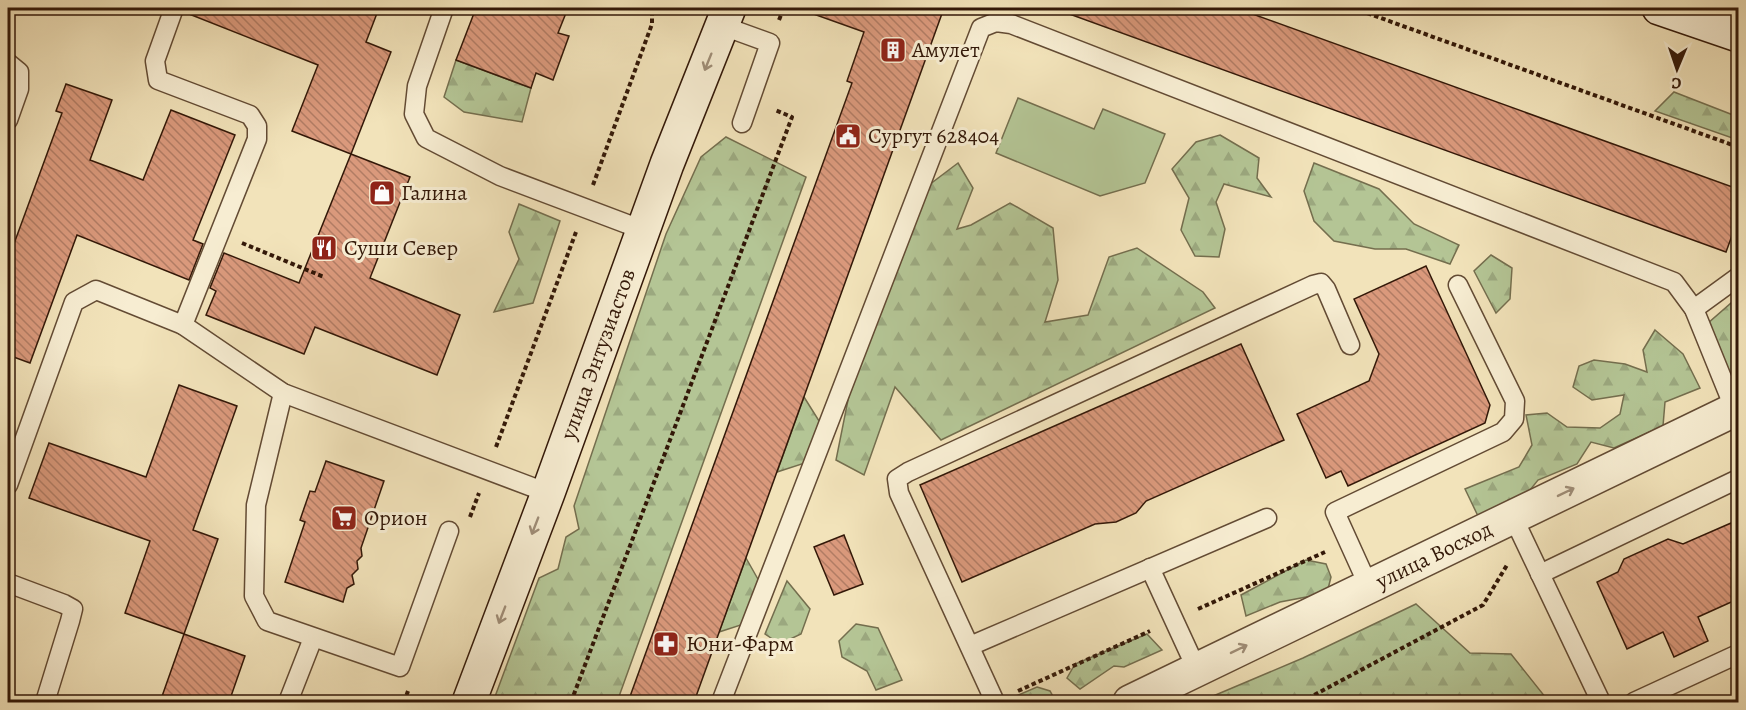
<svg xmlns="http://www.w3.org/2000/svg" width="1746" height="710" font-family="Alegreya,serif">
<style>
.green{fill:#b4c595;stroke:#746e4e;stroke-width:1.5}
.forest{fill:url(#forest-firs);stroke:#746e4e;stroke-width:1.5}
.building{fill:url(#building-back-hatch);stroke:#331808;stroke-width:1.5}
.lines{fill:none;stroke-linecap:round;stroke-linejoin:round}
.service-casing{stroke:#634b34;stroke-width:21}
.tertiary-casing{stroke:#634b34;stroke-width:36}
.secondary-casing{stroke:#331808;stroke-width:36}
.path{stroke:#331808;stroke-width:4;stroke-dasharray:4.5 3;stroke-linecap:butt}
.service{stroke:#f7edd2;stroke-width:18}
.tertiary{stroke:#f7edd2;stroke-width:33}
.secondary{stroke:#f7edd2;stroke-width:33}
.oneway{stroke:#9f8d77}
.labels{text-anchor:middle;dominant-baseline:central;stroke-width:6;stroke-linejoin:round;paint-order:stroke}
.poi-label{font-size:22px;fill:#331808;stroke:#f7edd2;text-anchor:start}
.street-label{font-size:22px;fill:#331808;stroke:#f7edd2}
</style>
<defs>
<pattern id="forest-firs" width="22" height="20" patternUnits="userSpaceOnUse" patternTransform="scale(1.5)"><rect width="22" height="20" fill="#b4c595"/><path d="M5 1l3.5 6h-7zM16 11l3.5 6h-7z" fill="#9ba87f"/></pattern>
<pattern id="building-back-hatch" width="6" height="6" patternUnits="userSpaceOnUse" patternTransform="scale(1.5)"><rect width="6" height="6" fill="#da997c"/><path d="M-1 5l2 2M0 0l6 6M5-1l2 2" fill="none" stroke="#b17c64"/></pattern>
</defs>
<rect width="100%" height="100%" fill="#f2e3ba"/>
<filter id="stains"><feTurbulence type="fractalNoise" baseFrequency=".00333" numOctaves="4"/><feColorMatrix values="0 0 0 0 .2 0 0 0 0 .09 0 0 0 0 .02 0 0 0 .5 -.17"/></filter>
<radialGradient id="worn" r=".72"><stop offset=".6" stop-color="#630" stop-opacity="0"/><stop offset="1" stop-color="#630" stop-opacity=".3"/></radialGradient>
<path class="green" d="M1018 98 1094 129 1103 109 1165 134 1145 183 1100 196 996 153Z"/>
<g class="forest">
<path d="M456 60 531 88 522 122 464 112 444 97Z"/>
<path d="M1674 92 1733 115 1738 119V140L1655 111Z"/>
<path d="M1220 135 1259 158 1257 178 1271 197 1224 184 1216 202 1225 229 1219 257 1195 256 1181 230 1189 198 1172 169 1196 142Z"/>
<path d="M726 137 806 177 617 702H493L539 578 558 569 566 537 579 529 574 506 666 234 701 157Z"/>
<path d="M958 163 973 188 957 229 971 225 1010 203 1053 228 1058 280 1045 322 1088 315 1109 257 1137 248 1203 292 1215 308 941 440 895 387 864 475 836 460 850 390 929 185Z"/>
<path d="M1314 163 1379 189 1414 224 1459 245 1450 264 1406 249H1375L1334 241 1314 221 1304 191Z"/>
<path d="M519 204 560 221 533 303 494 312 519 259 509 232Z"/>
<path d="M1491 255 1512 268 1510 299 1496 313 1474 271Z"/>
<path d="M1738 297V381L1728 373 1707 324Z"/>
<path d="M1655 330 1683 354 1700 388 1665 402 1663 426 1614 448 1591 442 1577 464 1538 480 1526 495 1478 516 1465 489 1519 467 1532 445 1526 415 1547 413 1567 427 1600 428 1620 414 1624 395 1592 400 1573 387 1579 366 1594 360 1625 364 1647 372 1643 350Z"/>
<path d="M804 397 821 424 805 463 777 472Z"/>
<path d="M746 558 759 581 744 624 719 632Z"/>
<path d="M1306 560 1326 564 1331 577 1327 593 1280 602 1246 616 1241 595Z"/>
<path d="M787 581 810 609 801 634 780 644 765 634Z"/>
<path d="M1416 604 1470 653 1511 654 1546 698 1547 702H1199L1303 658Z"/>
<path d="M856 624 878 628 902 680 876 690 867 671 842 657 839 641Z"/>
<path d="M1147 634 1162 650 1124 667 1114 666 1080 689 1067 678 1075 664Z"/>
<path d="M1037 687 1050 691 1056 702H1016V696Z"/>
</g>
<g class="building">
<path d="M185 8H379L366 42 391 52 351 154 292 131 318 65 184 12Z"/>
<path d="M476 8H568L558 33 569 36 553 80 536 73 531 88 456 60Z"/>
<path d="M805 8H944L694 702H628L852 83 847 81 864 32 805 11Z"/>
<path d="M1061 8H1236L1738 189V219L1726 252 1061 11Z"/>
<path d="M66 84 112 100 90 160 143 180 171 110 235 135 193 240 203 244 189 280 77 235 30 363 8 355V260L62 113 56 111Z"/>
<path d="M351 154 410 177 370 278 460 315 437 375 315 327 304 354 206 315 216 291 210 288 224 253 299 283Z"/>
<path d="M1426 266 1490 405 1485 423 1348 486 1341 471 1326 478 1297 414 1369 381 1379 354 1354 299Z"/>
<path d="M1241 344 1284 440 1146 501 1136 513 1116 522 1095 524 962 582 920 485Z"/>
<path d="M179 385 237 406 193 530 218 539 184 634 125 613 150 541 29 498 49 443 146 477Z"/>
<path d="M326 461 384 481 361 548 362 556 357 561 358 569 352 575 354 584 347 588 343 602 285 582 305 522 300 520 310 491 315 492Z"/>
<path d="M1738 520V599L1698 617 1708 641 1674 657 1663 632 1627 649 1597 582 1618 572 1624 559 1668 539 1683 544Z"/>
<path d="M844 535 863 584 834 595 814 547Z"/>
<path d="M184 634 245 656 229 702H160Z"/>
</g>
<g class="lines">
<defs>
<g id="service">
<path d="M174 8 155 61 158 80 250 115 257 126V139L183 325 283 393 548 493"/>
<path d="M444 8 417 86 414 114 426 138 500 176 643 230"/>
<path d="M723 26 770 43 742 123"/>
<path d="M8 63 19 72V89L8 120"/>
<path d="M1694 309 1738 277"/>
<path d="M283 393 256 505 254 596 267 621 400 667 449 531"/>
<path d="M8 485 74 302 96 290 183 325"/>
<path d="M1513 517 1601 702"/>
<path d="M1150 568 1197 670"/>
<path d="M1540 574 1738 479"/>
<path d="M8 583 64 604 73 609 70 621 45 702"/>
<path d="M1369 587 1335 512 1503 432 1514 419 1515 401 1458 285"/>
<path d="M970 646 1267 518"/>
<path d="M288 702 313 638"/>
<path d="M721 702 981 28 996 22 1011 24 1674 282 1694 309 1735 410"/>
<path d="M995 702 899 493 897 479 908 472 1313 285 1321 283 1326 289 1350 345"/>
<path d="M1634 702 1738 654"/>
</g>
<path id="tertiary" d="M1130 702 1738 408"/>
<g id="secondary">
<path d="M1659 8 1738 35"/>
<path d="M469 702 548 493 667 164 729 8"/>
</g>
</defs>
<use href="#service" class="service-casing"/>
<use href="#tertiary" class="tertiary-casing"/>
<use href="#secondary" class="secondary-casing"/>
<g class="path">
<path d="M1353 8 1738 147"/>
<path d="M779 20 784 8"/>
<path d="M593 185 652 24V8"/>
<path d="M242 243 324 277"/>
<path d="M496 447 576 232"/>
<path d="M470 517 479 493"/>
<path d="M1198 609 1325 552"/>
<path d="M1018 691 1150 631"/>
<path d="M404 702 408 691"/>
<path d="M571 702 792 117 775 110"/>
<path d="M1301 702 1483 605 1507 565"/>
</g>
<use href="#service" class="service"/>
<use href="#tertiary" class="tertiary"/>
<use href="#secondary" class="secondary"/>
</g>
<defs><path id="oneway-shaft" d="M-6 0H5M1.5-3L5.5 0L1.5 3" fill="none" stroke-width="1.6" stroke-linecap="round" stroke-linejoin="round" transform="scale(1.5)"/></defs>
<g class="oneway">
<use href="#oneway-shaft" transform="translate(708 62) rotate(112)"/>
<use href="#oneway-shaft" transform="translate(1566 492) rotate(-26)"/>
<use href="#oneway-shaft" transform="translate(535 526) rotate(111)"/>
<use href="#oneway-shaft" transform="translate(502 615) rotate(111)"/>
<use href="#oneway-shaft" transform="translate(1239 649) rotate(-26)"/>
</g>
<defs>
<symbol id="building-square" viewBox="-11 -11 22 22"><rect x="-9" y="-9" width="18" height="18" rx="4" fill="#8f2418" stroke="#f7edd2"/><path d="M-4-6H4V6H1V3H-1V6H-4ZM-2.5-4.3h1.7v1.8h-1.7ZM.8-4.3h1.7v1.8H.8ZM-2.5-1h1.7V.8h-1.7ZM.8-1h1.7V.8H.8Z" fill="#fff"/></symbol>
<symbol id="civic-square" viewBox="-11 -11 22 22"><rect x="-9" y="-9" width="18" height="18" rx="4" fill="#8f2418" stroke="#f7edd2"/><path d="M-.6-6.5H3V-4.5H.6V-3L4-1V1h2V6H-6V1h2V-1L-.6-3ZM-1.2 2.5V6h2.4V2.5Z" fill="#fff"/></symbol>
<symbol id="shop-square" viewBox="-11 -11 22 22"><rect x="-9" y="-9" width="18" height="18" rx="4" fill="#8f2418" stroke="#f7edd2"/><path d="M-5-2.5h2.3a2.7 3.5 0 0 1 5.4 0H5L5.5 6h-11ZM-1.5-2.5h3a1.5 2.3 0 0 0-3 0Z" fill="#fff"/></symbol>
<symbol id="restaurant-square" viewBox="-11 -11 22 22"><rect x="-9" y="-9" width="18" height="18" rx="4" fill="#8f2418" stroke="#f7edd2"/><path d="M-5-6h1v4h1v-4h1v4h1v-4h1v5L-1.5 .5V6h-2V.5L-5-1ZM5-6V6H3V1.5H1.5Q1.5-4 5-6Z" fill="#fff"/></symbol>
<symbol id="supermarket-square" viewBox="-11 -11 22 22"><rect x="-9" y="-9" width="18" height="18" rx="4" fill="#8f2418" stroke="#f7edd2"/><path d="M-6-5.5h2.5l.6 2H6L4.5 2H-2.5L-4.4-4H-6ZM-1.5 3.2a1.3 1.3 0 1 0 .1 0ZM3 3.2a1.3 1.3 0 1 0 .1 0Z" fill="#fff"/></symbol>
<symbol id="pharmacy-square" viewBox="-11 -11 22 22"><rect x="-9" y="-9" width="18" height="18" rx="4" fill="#8f2418" stroke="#f7edd2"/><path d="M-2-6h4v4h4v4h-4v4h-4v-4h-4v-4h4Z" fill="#fff"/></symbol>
</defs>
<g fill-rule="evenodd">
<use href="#building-square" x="878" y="35" width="30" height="30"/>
<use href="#civic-square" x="833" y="121" width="30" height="30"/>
<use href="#shop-square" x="367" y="178" width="30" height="30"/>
<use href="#restaurant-square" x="309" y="233" width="30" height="30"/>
<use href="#supermarket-square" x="329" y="503" width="30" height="30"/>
<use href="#pharmacy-square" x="651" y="629" width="30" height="30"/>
</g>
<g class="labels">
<g class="poi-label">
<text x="912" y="50">Амулет</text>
<text x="868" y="136">Сургут 628404</text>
<text x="401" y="193">Галина</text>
<text x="344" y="248">Суши Север</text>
<text x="364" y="518">Орион</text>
<text x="686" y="644">Юни-Фарм</text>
</g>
<g class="street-label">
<text transform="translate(598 354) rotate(-70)">улица Энтузиастов</text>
<text transform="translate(1434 555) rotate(-26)">улица Восход</text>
</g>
</g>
<rect width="1746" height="710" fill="none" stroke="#f2e3ba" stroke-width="30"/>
<rect x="9" y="9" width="1728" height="692" fill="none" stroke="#331808" stroke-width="3"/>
<rect x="15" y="15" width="1716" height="680" fill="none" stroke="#331808" stroke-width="1.5"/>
<g transform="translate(1677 69) rotate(182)" stroke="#f7edd2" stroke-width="4.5" paint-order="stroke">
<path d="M0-4.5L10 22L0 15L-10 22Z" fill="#331808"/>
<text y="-9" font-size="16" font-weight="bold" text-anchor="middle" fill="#331808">С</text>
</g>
<rect width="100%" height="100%" filter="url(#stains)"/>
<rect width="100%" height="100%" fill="url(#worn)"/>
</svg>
